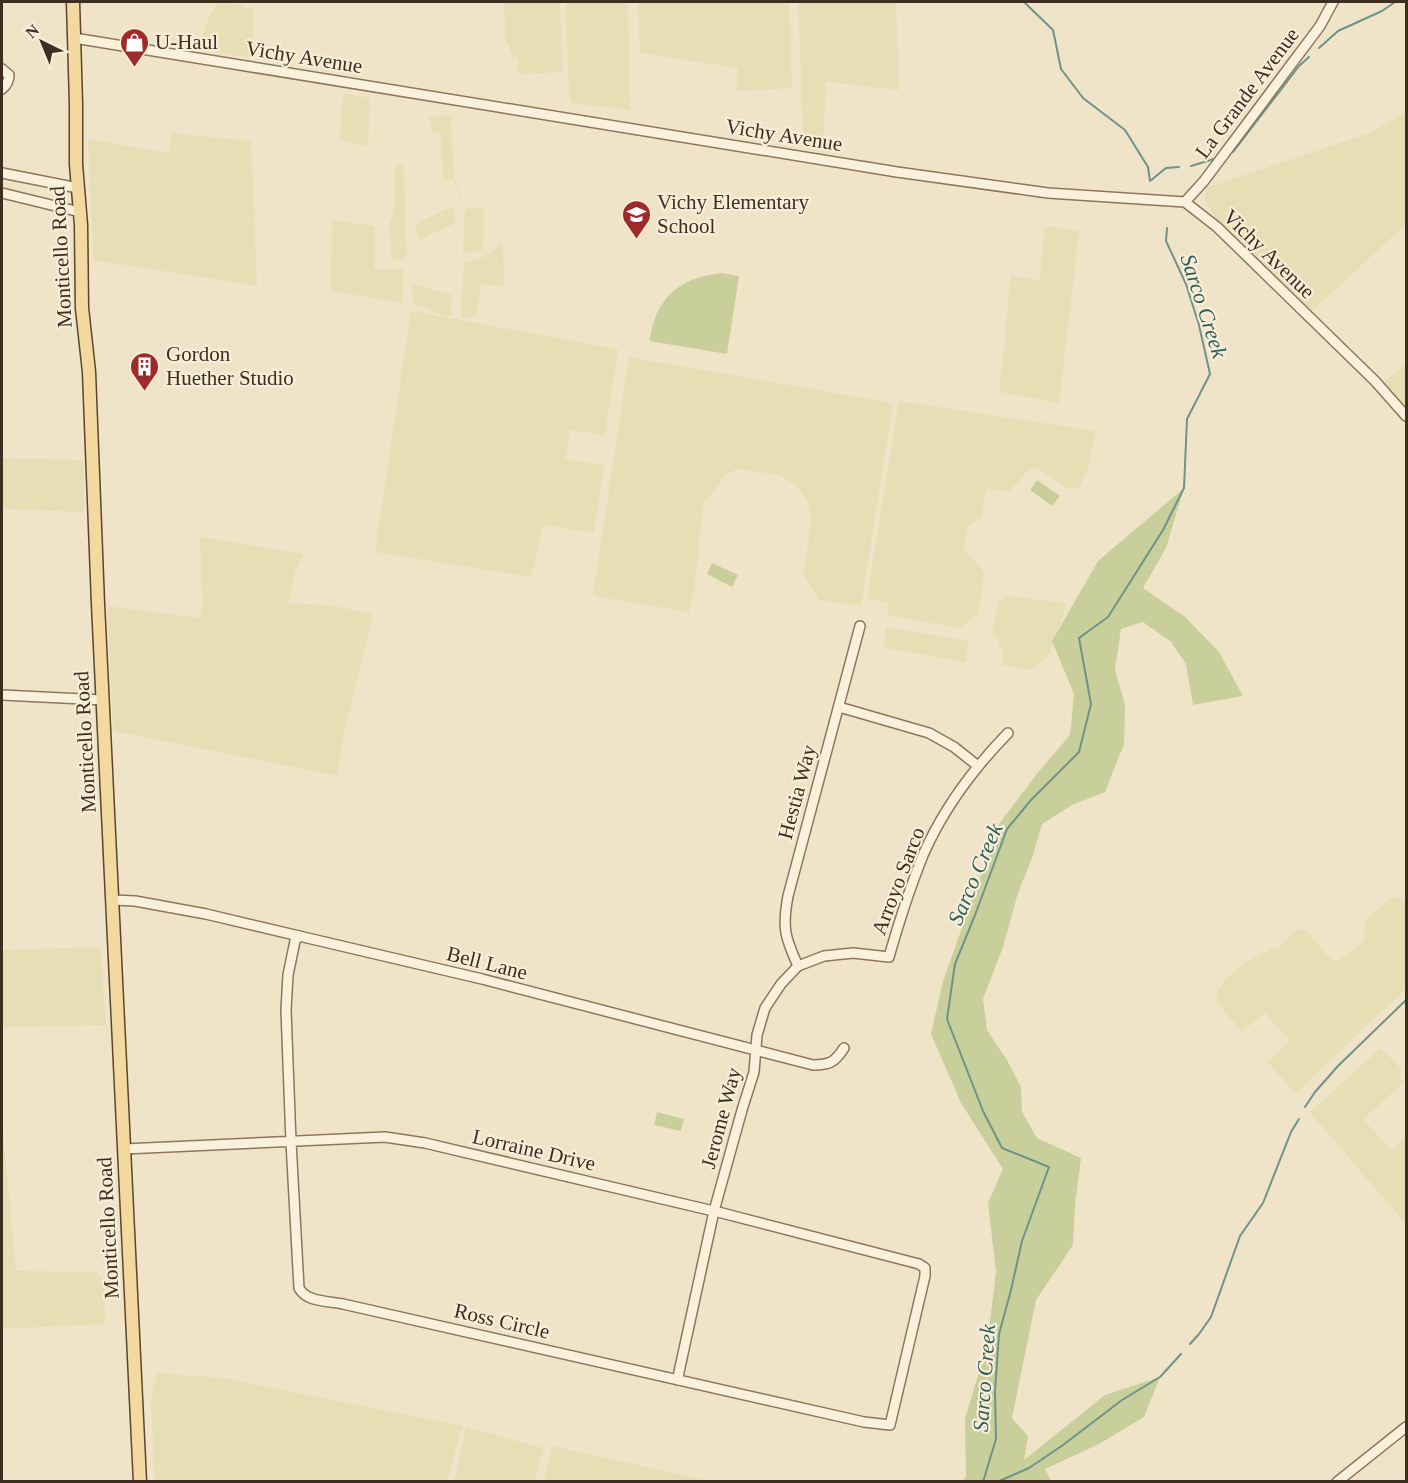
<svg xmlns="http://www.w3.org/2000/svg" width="1408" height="1483" font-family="Georgia,serif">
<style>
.farmland{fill:#e6deb5}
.green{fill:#c9cf9b}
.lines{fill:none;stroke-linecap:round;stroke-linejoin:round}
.stream{stroke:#6f938a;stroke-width:2}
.minor-casing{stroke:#8d765c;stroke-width:12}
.major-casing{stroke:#5b4430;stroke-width:15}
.minor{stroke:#faf1dc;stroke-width:9}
.major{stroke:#f3d9a0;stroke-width:12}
.labels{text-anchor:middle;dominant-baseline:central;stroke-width:4.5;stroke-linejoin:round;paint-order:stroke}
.poi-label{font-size:21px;fill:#3d2e20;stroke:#f7eed8;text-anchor:start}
.street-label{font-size:21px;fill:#3d2e20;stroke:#f7eed8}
.water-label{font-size:22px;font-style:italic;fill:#2f5d5a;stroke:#f7eed8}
</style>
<rect width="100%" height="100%" fill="#f0e4c8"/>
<g class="farmland">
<path d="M218 2 243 5 244 8 253 9V58L200 50 202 36 207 22Z"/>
<path d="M504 2H560L562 72 518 74V58H514L506 40Z"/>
<path d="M566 2H628L630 110 572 103 569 91Z"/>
<path d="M638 2H789L792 88 737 91 738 68 640 53Z"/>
<path d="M798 2H896L899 90 826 82 823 152 804 149Z"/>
<path d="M343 93 370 98 368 146 340 140Z"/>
<path d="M1406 112V224L1311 312 1297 302 1266 273 1215 217 1205 200 1206 188 1372 132Z"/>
<path d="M451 115 454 179 466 209 484 208 483 251 488 255 503 243 504 286 481 284 475 318H462L442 315 413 303 412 284 452 295 451 316 461 318 464 263 487 256 482 251 463 253 465 209 453 179H443L441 134 433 132 429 117Z"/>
<path d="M171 133 251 141 257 286 93 260 88 139 170 153Z"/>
<path d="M404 165 406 257 400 260 391 259 390 220 393 218V211L395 210V166Z"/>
<path d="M451 207 454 210 455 223 419 240 415 228 418 223Z"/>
<path d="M332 220 374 226V269H403V303L331 291Z"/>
<path d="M1045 226 1079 231 1059 403 999 392 1006 335 1005 332 1011 276 1040 280Z"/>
<path d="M411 311 618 349 605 435 570 430 565 459 604 465 594 533 543 525 531 577 375 552Z"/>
<path d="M629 357 893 403 861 606 819 600 803 574 812 520 807 500 798 487 780 475 737 469 724 476 703 505 695 583 689 612 593 596Z"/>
<path d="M1406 364V410L1382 384Z"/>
<path d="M899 401 1095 431 1088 469 1079 488 1067 489 1038 468 1028 470 1010 491 986 489 982 517 968 526 964 550 984 572 978 614 959 628 887 615 889 603 867 598Z"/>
<path d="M2 458 84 460V512L2 509Z"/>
<path d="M200 537 304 554 295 571 289 603 335 606 373 614 344 733 337 776 113 731 107 606 200 618 203 607Z"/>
<path d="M1008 596 1066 603 1060 625 1048 656 1033 669H1024L1002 665 1004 651 1002 650 999 645V641L993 634 998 602Z"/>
<path d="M886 627 968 641 966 662 884 648Z"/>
<path d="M1392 897 1406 898V989L1368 1024 1296 1094 1267 1061 1290 1041 1265 1013 1242 1032 1217 1002V991L1225 980 1244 963 1271 949 1278 948 1298 929 1306 930 1327 955 1335 961 1349 954 1364 940 1365 920Z"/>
<path d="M100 947 106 1025 2 1027V950Z"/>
<path d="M1380 1049 1385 1052 1402 1070 1399 1076 1404 1082 1363 1119 1392 1151 1406 1135V1224L1310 1112Z"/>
<path d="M2 1122 16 1271 96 1272 104 1281 105 1324 2 1329Z"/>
<path d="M157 1373 223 1378 462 1426 447 1481H155L151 1403Z"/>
<path d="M466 1427 543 1448 535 1481H454Z"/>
<path d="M552 1446 710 1481H544Z"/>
</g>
<g class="green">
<path d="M722 273 739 276 727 354 649 341C651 334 652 325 655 318 668 286 691 277 722 273Z"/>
<path d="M1037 480 1060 496 1052 506 1030 490Z"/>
<path d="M1184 488 1166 548 1143 588 1185 617 1219 652 1243 696 1193 705 1186 664 1171 642 1143 622 1121 629 1115 670 1125 705 1124 744 1105 792 1072 805 1042 824 1032 858 1018 893 1003 947 983 999 987 1030 1007 1060 1021 1087 1022 1112 1037 1138 1081 1158 1075 1205 1073 1245 1036 1300 1012 1418 1028 1436 1024 1460 1105 1395 1160 1377 1144 1417 1099 1444 1045 1469 1051 1481H963L966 1477 965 1419 987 1345 996 1272 988 1203 1003 1169 961 1103 931 1034 943 981 999 824 1036 775 1070 735 1074 694 1052 641 1098 561Z"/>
<path d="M712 563 738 575 732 587 707 574Z"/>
<path d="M657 1112 684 1119 681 1131 654 1125Z"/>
</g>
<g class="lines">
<g class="stream">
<path d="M1024 2 1053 30 1061 69 1083 98 1125 130 1148 167 1150 181 1166 168 1179 167"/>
<path d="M1319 48 1338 31 1382 11 1395 2"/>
<path d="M1233 152 1299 66 1309 57"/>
<path d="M1191 166 1214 159"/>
<path d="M1305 1107 1315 1092 1338 1066 1406 1000"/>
<path d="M1190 1344 1199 1334 1211 1317 1240 1236 1263 1203 1291 1132 1299 1119"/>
<path d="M983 1482 996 1439 995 1391 999 1334 1011 1290 1022 1241 1049 1167 1002 1148 983 1111 947 1019 955 964 975 915 1007 829 1031 800 1079 752 1091 704 1079 638 1108 617 1163 530 1184 488 1187 419 1210 374 1199 325 1186 284 1166 241 1167 228"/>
<path d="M997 1482 1029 1468 1063 1445 1122 1400 1160 1377 1181 1354"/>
</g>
<defs>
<g id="minor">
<path d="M74 38 897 172 1048 193 1185 202 1217 227 1375 381 1406 416"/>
<path d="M2 69 9 75C9 81 7 85 2 89"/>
<path d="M2 173 78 188"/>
<path d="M2 193 80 212"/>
<path d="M1185 202 1204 181 1320 26 1333 2"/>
<path d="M2 695 103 700"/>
<path d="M839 707 929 733 954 747 978 766"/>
<path d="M113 900 135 901 206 914 299 936 482 979 813 1065C830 1065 835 1062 844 1048"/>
<path d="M798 966C785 937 782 928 788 896L860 626"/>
<path d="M124 1149 385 1137 425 1143 722 1213 919 1264 925 1268V1276L890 1425 864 1422 343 1304C328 1301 306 1302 299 1288L291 1142 286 1010 288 975 295 941 299 936"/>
<path d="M678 1380 679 1372 714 1211 742 1110 754 1072 757 1035 765 1008 781 984 798 966 824 956 853 953 889 957C899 922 910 887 924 853 944 808 973 769 1008 733"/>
<path d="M1337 1482 1406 1427"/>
</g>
<path id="major" d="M73 2 76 104V164L81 225 82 308 89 372 98 604 140 1482"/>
</defs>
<use href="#minor" class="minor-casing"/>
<use href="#major" class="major-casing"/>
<use href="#minor" class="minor"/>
<use href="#major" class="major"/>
</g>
<defs>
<symbol id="shop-pin" viewBox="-11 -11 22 30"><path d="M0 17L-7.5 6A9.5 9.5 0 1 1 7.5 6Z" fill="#9e2a2b" stroke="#f7eed8"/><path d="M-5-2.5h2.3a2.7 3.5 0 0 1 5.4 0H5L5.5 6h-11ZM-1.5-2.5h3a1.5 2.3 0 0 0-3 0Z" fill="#fff"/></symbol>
<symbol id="school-pin" viewBox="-11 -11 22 30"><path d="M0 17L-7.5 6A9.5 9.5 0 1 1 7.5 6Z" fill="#9e2a2b" stroke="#f7eed8"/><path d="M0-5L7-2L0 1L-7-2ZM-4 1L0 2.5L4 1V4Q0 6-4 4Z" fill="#fff"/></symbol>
<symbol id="building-pin" viewBox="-11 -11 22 30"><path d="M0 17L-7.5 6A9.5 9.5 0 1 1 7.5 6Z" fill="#9e2a2b" stroke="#f7eed8"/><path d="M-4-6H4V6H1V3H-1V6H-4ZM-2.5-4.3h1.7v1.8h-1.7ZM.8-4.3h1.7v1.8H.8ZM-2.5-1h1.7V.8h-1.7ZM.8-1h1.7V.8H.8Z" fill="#fff"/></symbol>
</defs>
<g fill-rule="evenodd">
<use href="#shop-pin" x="118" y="26" width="33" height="45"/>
<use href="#school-pin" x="620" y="198" width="33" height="45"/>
<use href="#building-pin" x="128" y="350" width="33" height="45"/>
</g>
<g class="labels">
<g class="poi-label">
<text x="155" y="42">U-Haul</text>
<text x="657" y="202">Vichy Elementary<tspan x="657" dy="24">School</tspan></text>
<text x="166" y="354">Gordon<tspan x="166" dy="24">Huether Studio</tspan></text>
</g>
<g class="street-label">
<text transform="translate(304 57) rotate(9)">Vichy Avenue</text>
<text transform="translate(1247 93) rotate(-53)">La Grande Avenue</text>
<text transform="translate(784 135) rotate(9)">Vichy Avenue</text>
<text transform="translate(1269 254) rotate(44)">Vichy Avenue</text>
<text transform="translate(61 257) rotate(-93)">Monticello Road</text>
<text transform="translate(85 742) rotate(-93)">Monticello Road</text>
<text transform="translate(797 792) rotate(-75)">Hestia Way</text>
<text transform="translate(898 881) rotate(-69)">Arroyo Sarco</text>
<text transform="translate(487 963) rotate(14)">Bell Lane</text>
<text transform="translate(721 1118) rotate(-75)">Jerome Way</text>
<text transform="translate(534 1150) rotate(13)">Lorraine Drive</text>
<text transform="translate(108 1228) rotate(-93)">Monticello Road</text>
<text transform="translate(502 1321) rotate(13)">Ross Circle</text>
</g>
<g class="water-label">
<text transform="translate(1204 306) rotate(72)">Sarco Creek</text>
<text transform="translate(975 874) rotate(-67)">Sarco Creek</text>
<text transform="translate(984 1378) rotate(-86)">Sarco Creek</text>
</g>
</g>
<rect width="1408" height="1483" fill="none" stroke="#3d2e20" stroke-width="6"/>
<g transform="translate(42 42) rotate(317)" stroke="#f7eed8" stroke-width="4.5" paint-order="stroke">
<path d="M0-4.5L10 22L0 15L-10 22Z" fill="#3d2e20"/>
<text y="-9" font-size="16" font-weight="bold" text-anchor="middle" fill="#3d2e20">N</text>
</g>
</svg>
